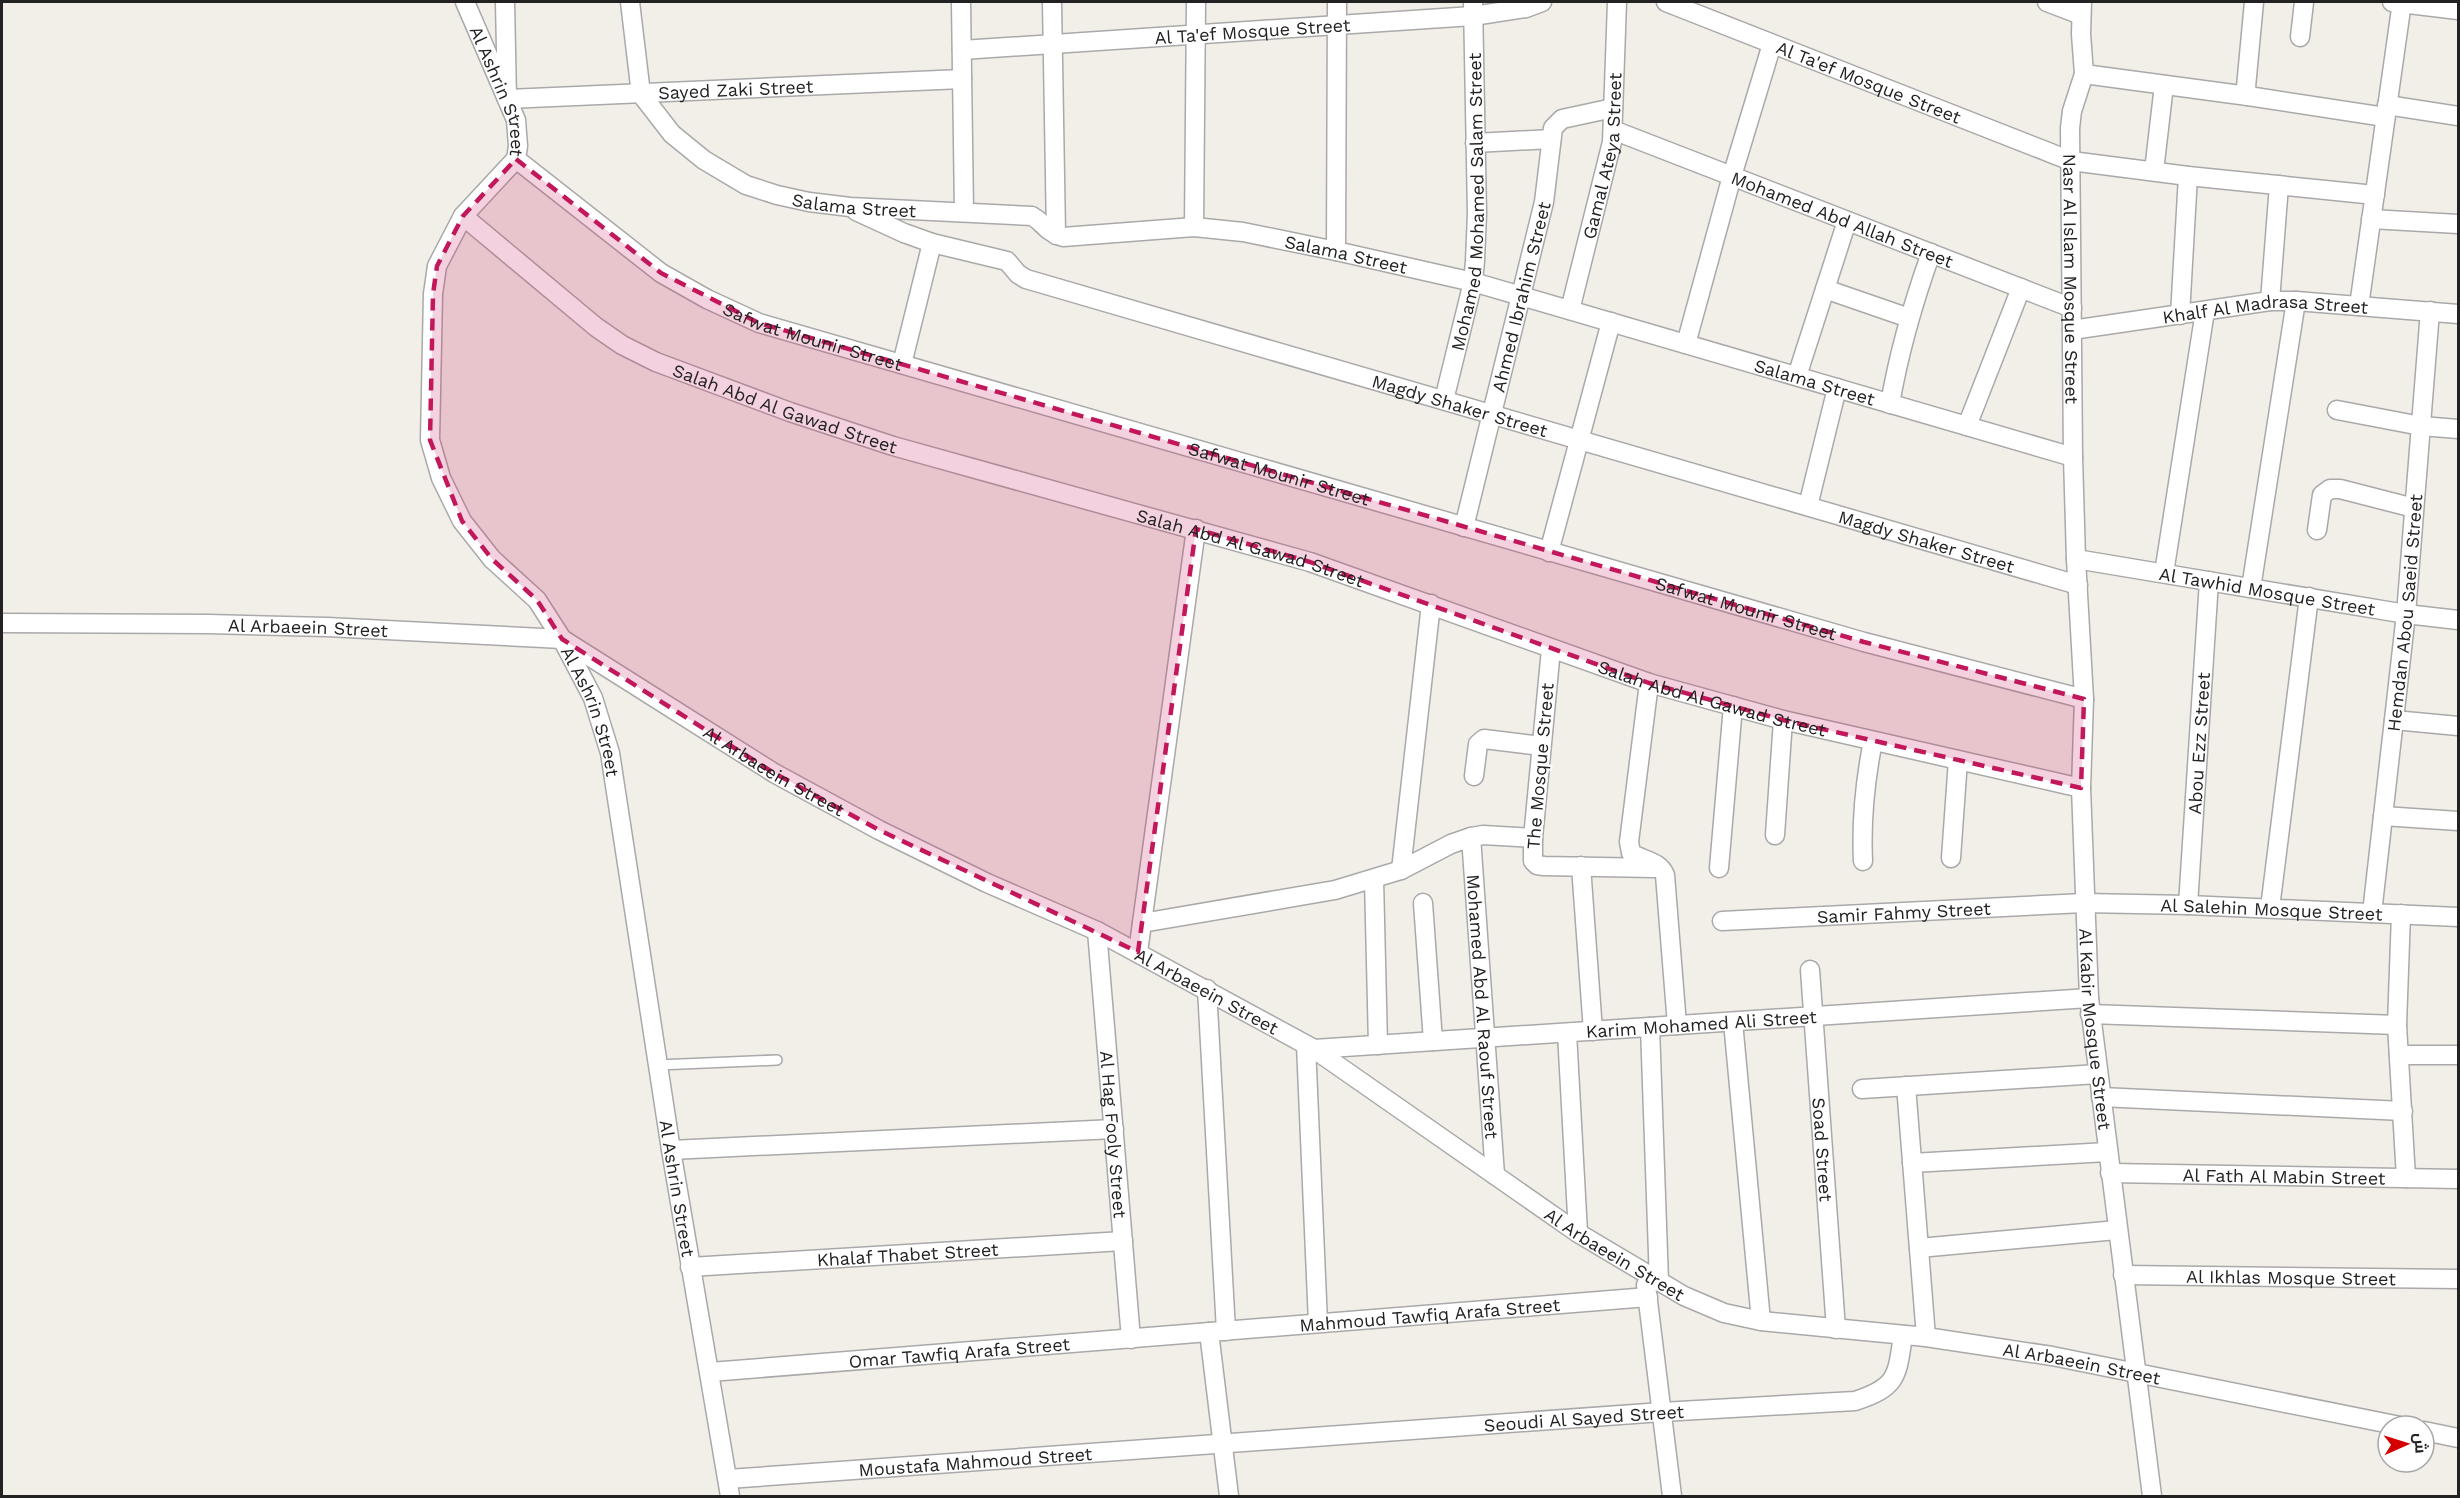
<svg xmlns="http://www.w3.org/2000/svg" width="2460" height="1498" font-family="'Work Sans',Cairo,sans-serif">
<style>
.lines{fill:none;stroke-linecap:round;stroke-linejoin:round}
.lane-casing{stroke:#a9a9a9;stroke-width:12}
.street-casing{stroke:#a9a9a9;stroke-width:21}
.lane{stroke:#fff;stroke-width:9}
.street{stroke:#fff;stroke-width:18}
.marked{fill:#c2185b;fill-opacity:0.2;stroke:#c2185b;stroke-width:4.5;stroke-dasharray:12 8;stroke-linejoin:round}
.labels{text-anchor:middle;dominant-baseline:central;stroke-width:4.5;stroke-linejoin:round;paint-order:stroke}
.street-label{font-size:18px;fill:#222;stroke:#fff}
</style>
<rect width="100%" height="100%" fill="#f2efe9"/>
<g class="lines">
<defs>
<path id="lane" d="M658 1065 777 1060"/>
<g id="street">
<path id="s1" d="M465 2 516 120 518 146 516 159 463 216 437 266 433 294 430 440 441 478 462 521 492 559 537 600 562 639 593 698 610 753 671 1150 730 1496"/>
<path id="s2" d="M505 2 507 99 962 79"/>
<path id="s3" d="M630 2 641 94 672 134 704 160 746 185 777 195 809 202 850 207 1032 216C1046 224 1044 231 1063 237L1194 227 1243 232 1336 251 1473 282 2073 457"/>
<path d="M961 2 964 212"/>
<path d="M1052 2 1056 235"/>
<path id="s4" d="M1666 2 2071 161 2188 176 2375 195"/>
<path d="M2047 2 2081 15"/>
<path id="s5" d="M2082 2 2081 34 2084 74 2072 111 2070 128 2073 457 2076 559 2084 699 2081 788 2089 998 2152 1496"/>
<path d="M2254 2 2246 87 2248 96 2385 117"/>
<path d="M2392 2 2458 10"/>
<path d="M2300 37 2304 2"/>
<path id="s6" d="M962 50 1473 16 1526 8 1542 2"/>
<path d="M2084 74 2248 96"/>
<path d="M2387 105 2458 116"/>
<path id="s7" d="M1613 130 2072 308"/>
<path d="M1475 143 1551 139"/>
<path id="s8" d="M516 159 661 273 707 299 759 323 1864 642 2084 699"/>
<path d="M2154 171 2164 85"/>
<path id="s9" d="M856 211 904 233 932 243 1007 261 1018 274 1026 279 2078 585"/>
<path id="s10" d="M463 216 596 327 622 345 656 362 790 412 893 446 1310 562 1649 683 1783 720 2081 788"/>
<path d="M2371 219 2458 224"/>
<path d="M1194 227 1196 2"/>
<path d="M1336 251 1337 2"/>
<path d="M1825 289 1909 318"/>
<path d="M2270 301 2279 185"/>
<path d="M2359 306 2402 2"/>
<path id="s11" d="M1570 310 1612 142 1617 2"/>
<path d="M2180 315 2188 176"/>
<path id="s12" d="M2072 330 2270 301H2296L2458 314"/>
<path d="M1686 344 1732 176 1772 44"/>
<path d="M902 364 932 243"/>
<path d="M1797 376 1847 221"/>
<path id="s13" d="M1444 400 1473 282 1475 261 1477 214 1473 2"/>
<path d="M1890 404C1899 352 1913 303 1931 253"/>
<path d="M2337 410 2421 426 2458 429"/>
<path d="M1967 426 2021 288"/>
<path d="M1808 506 1837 388"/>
<path id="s14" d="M1464 527 1544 202 1553 128 1562 119 1613 108"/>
<path d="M2317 530 2322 495 2330 489H2340L2414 508"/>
<path d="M1549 552 1611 322"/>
<path id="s15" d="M2076 559 2406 614 2458 620"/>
<path d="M2164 573 2205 311"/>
<path d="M2251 588 2296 301"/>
<path id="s16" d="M2 623 209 624 327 627 562 639 774 773 879 830 987 883 1097 931 1314 1049 1578 1233 1684 1296 1724 1313 1761 1321 1926 1337 2052 1356 2400 1426"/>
<path d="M1551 649 1533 838V861L1537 865 1544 866 1654 868"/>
<path d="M1649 683 1629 842 1631 853C1644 861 1659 861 1665 875L1677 1025"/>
<path d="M2394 720 2458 726"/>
<path d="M1474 776 1478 744 1484 739 1541 746"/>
<path d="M2383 816 2458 821"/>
<path d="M1775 835 1783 720"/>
<path id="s17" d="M1471 837 1495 1175"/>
<path d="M1951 858 1958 760"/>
<path d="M1863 861C1861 819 1865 781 1873 741"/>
<path d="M1581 866 1593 1031"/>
<path d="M1719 868 1733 706"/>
<path d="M1401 870 1431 604"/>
<path d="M1374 879 1378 1045"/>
<path d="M1423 903 1433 1041"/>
<path id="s18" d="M2188 905 2209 581"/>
<path d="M2270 908 2309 597"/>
<path id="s19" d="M2372 913 2406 614 2430 311"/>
<path d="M2401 914 2397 1025 2406 1178"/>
<path id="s20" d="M1722 921 2084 903 2188 905 2458 917"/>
<path d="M1142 923 1335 890 1401 870 1451 844 1471 837 1483 835 1533 838"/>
<path id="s21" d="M1097 931 1131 1339"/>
<path d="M1138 952 1196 529"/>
<path id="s22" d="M1810 970 1836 1329"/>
<path d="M1207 989 1226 1331"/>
<path d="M2090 1014 2397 1025"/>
<path d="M1733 1022 1761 1321"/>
<path d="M1650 1027 1659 1282"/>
<path d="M1567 1033 1578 1233"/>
<path d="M1306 1045 1318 1323"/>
<path id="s23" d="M1314 1049 2089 998"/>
<path d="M2399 1055H2458"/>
<path d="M1906 1086 1926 1337"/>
<path d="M1862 1089 2098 1074"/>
<path d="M2101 1097 2403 1111"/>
<path d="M671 1150 1114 1129"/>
<path d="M1912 1163 2107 1152"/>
<path id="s24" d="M2110 1173 2458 1179"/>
<path d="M1919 1248 2117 1230"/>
<path id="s25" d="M690 1267 1123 1241"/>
<path id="s26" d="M2123 1275 2458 1279"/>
<path d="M1646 1285 1672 1496"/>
<path d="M1209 1332 1229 1496"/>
<path id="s27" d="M710 1372 1648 1297"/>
<path d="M2424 1431 2458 1438"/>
<path id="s28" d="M728 1479 1662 1412 1855 1401C1898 1387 1897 1376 1903 1335"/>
</g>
</defs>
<use href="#lane" class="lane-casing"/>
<use href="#street" class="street-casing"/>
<use href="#lane" class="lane"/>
<use href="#street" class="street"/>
</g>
<path class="marked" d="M516 159 661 273 759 323 1864 642 2084 699 2081 788 1783 720 1649 683 1310 562 1196 529 1138 952 879 830 774 773 562 639 537 600 492 559 462 521 430 440 433 294 437 266 463 216Z"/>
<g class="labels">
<g class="street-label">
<text stroke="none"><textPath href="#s6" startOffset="291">Al Ta'ef Mosque Street</textPath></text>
<text stroke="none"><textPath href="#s4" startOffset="218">Al Ta'ef Mosque Street</textPath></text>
<text stroke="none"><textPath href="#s2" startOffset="326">Sayed Zaki Street</textPath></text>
<text stroke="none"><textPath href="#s1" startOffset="96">Al Ashrin Street</textPath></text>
<text stroke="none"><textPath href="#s11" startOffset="158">Gamal Ateya Street</textPath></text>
<text stroke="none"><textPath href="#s13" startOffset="201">Mohamed Mohamed Salam Street</textPath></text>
<text stroke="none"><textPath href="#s3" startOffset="344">Salama Street</textPath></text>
<text stroke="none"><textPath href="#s7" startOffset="246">Mohamed Abd Allah Street</textPath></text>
<text stroke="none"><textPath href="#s3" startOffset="846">Salama Street</textPath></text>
<text stroke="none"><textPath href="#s5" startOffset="279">Nasr Al Islam Mosque Street</textPath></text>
<text stroke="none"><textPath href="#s14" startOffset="237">Ahmed Ibrahim Street</textPath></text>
<text stroke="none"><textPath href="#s12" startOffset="195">Khalf Al Madrasa Street</textPath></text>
<text stroke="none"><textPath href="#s8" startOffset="350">Safwat Mounir Street</textPath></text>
<text stroke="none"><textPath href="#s3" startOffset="1332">Salama Street</textPath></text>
<text stroke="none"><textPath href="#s9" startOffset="638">Magdy Shaker Street</textPath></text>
<text stroke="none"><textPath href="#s10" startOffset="380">Salah Abd Al Gawad Street</textPath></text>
<text stroke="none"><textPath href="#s8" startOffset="836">Safwat Mounir Street</textPath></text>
<text stroke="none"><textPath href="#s9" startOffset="1124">Magdy Shaker Street</textPath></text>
<text stroke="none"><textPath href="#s10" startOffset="866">Salah Abd Al Gawad Street</textPath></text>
<text stroke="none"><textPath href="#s15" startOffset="194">Al Tawhid Mosque Street</textPath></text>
<text stroke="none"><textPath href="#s8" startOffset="1322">Safwat Mounir Street</textPath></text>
<text stroke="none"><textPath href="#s19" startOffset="302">Hemdan Abou Saeid Street</textPath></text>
<text stroke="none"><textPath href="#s16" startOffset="306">Al Arbaeein Street</textPath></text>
<text stroke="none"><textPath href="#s10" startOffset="1352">Salah Abd Al Gawad Street</textPath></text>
<text stroke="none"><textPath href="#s1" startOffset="798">Al Ashrin Street</textPath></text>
<text stroke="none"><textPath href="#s18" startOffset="162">Abou Ezz Street</textPath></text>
<text transform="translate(1540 766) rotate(-85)">The Mosque Street</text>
<text stroke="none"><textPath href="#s16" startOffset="810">Al Arbaeein Street</textPath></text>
<text stroke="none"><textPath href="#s20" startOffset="550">Al Salehin Mosque Street</textPath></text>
<text stroke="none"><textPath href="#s20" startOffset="182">Samir Fahmy Street</textPath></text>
<text stroke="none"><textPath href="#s16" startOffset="1296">Al Arbaeein Street</textPath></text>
<text stroke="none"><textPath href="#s17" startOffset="170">Mohamed Abd Al Raouf Street</textPath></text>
<text stroke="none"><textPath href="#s23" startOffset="388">Karim Mohamed Ali Street</textPath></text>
<text stroke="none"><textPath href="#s5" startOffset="1030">Al Kabir Mosque Street</textPath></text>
<text stroke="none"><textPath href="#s21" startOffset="204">Al Hag Fooly Street</textPath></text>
<text stroke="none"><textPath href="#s22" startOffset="180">Soad Street</textPath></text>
<text stroke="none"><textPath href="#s24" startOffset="174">Al Fath Al Mabin Street</textPath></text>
<text stroke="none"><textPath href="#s1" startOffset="1284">Al Ashrin Street</textPath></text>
<text stroke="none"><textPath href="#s16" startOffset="1782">Al Arbaeein Street</textPath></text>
<text stroke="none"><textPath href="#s25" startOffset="218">Khalaf Thabet Street</textPath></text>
<text stroke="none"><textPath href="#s26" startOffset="168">Al Ikhlas Mosque Street</textPath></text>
<text stroke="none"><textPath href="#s27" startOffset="722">Mahmoud Tawfiq Arafa Street</textPath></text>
<text stroke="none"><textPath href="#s27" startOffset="250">Omar Tawfiq Arafa Street</textPath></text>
<text stroke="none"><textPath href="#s16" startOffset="2268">Al Arbaeein Street</textPath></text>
<text stroke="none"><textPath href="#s28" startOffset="858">Seoudi Al Sayed Street</textPath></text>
<text stroke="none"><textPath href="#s28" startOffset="248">Moustafa Mahmoud Street</textPath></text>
</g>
</g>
<rect width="2460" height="1498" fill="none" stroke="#222222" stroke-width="6"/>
<g transform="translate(2406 1444) rotate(87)"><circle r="28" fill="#ffffff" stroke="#a7a7a7" stroke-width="1.5"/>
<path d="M0-4.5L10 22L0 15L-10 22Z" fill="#d40000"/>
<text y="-9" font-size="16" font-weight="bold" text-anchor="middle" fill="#222222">ش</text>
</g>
</svg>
